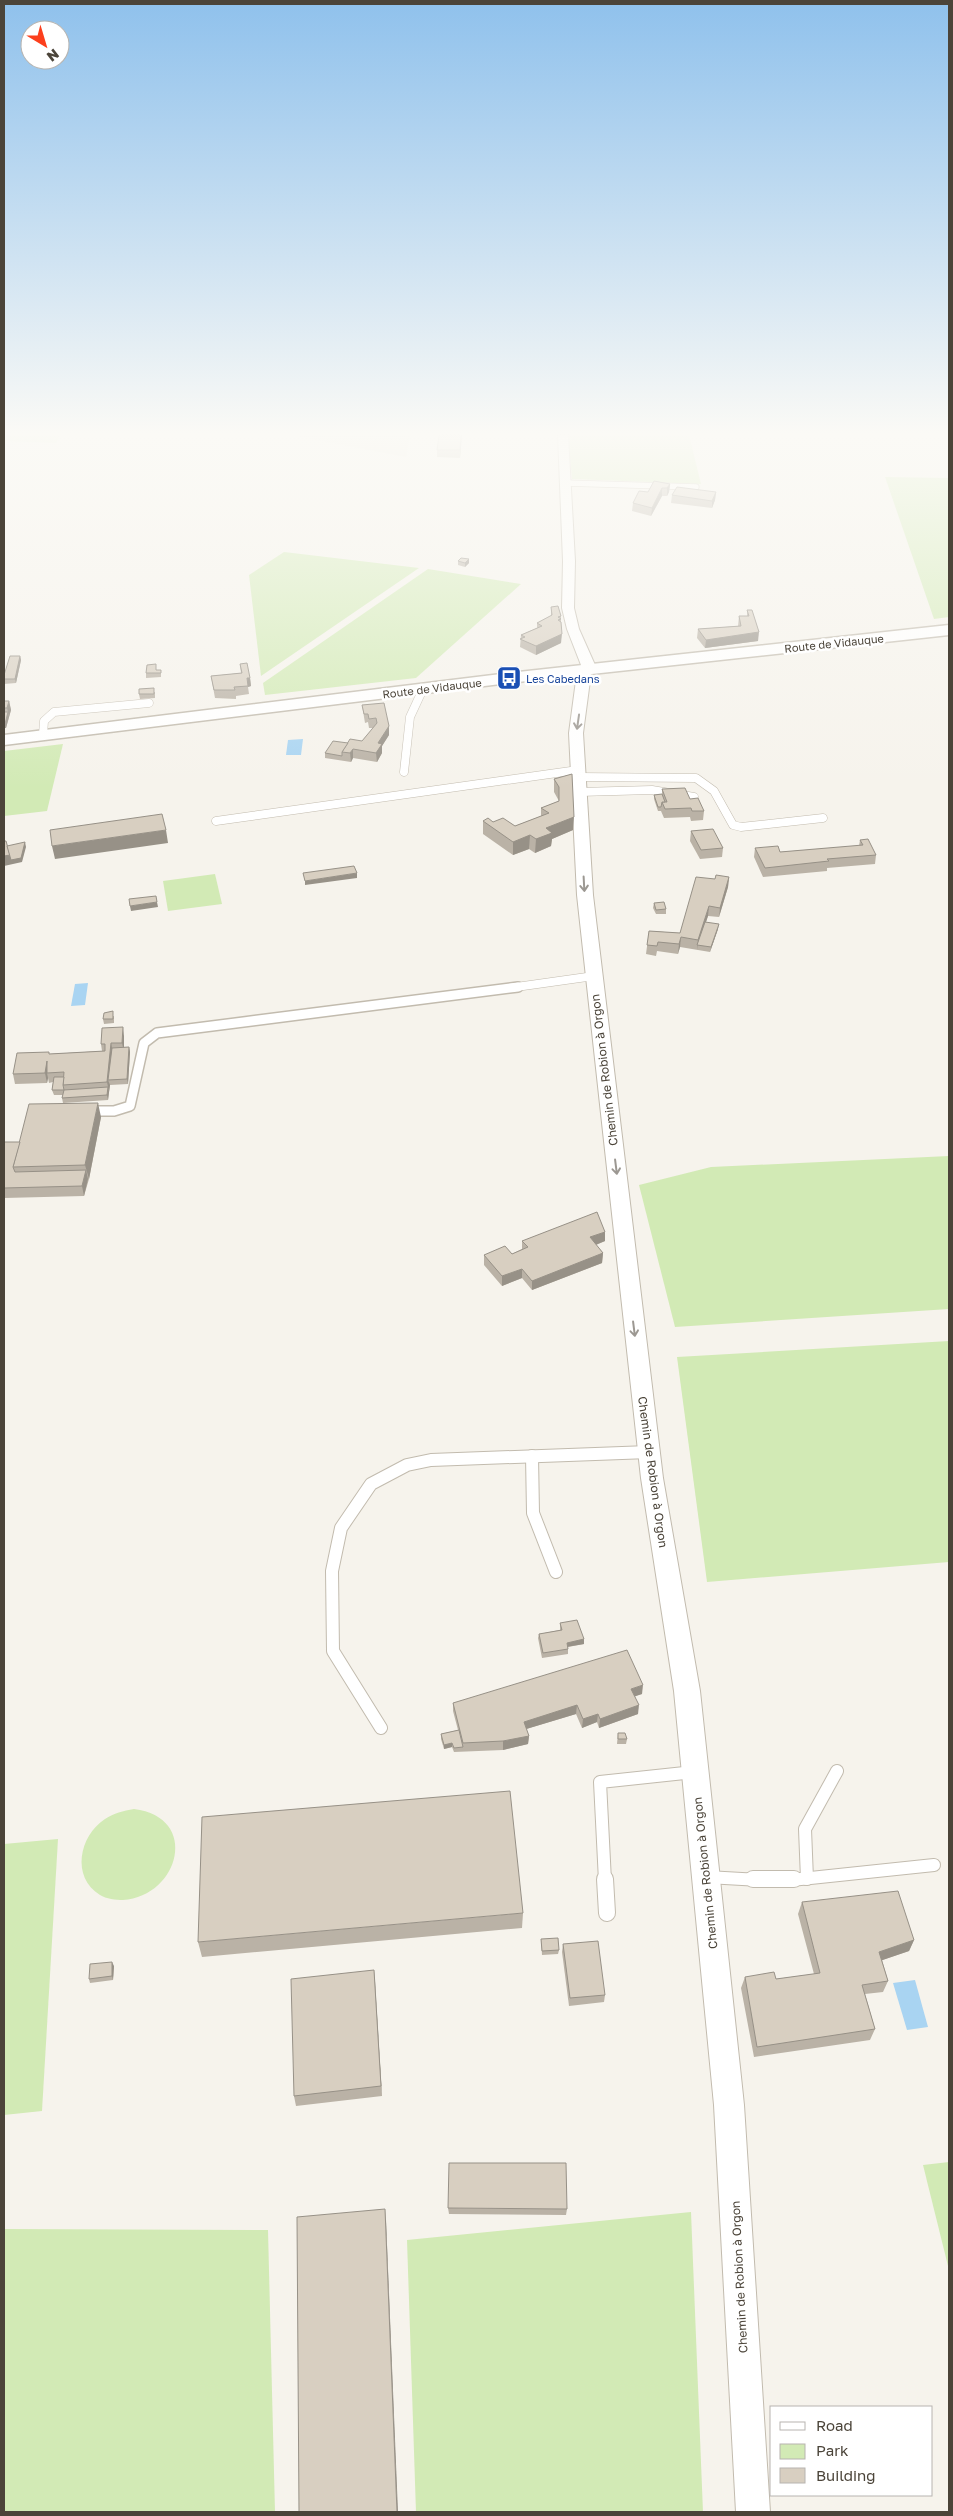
<svg xmlns="http://www.w3.org/2000/svg" width="953" height="2516" font-family="'Golos Text',sans-serif">
<style>
.residential{fill:#eae5da}
.green{fill:#d2eab5}
.water{fill:#a9d4f2}
.lines{fill:none;stroke-linecap:round;stroke-linejoin:round}
.service-far4-casing{stroke:#c2bbae;stroke-width:7}
.service-far3-casing{stroke:#c2bbae;stroke-width:9}
.service-far2-casing{stroke:#c2bbae;stroke-width:12}
.service-far1-casing{stroke:#c2bbae;stroke-width:14}
.service-casing{stroke:#c2bbae;stroke-width:18}
.minor-casing{stroke:#c2bbae;stroke-width:2}
.tertiary-casing{stroke:#c2bbae;stroke-width:3}
.service-far4{stroke:#fff;stroke-width:5.5}
.service-far3{stroke:#fff;stroke-width:8}
.service-far2{stroke:#fff;stroke-width:9}
.service-far1{stroke:#fff;stroke-width:12}
.service{stroke:#fff;stroke-width:16}
.minor{fill:#fff;fill-rule:evenodd}
.tertiary{fill:#fff;fill-rule:evenodd}
.wall{fill:#bab2a6}
.shaded-wall{fill:#979187}
.building{fill:#d8cfc1;stroke:#979187}
.oneway{stroke:#9c9892}
.labels{text-anchor:middle;dominant-baseline:central;stroke-width:5;stroke-linejoin:round;paint-order:stroke}
.far-street-label{font-size:11px;fill:#4b4439;stroke:#fff}
.far-transit-label{font-size:11px;fill:#164399;stroke:#fff;text-anchor:start}
.street-label{font-size:12px;fill:#4b4439;stroke:#fff}
</style>
<rect width="100%" height="100%" fill="#f6f3ec"/>
<path class="residential" d="M290 435H410L406 457Z"/>
<g class="green">
<path d="M4 435H60L56 443 4 441Z"/>
<path d="M568 435H689L701 484 572 479Z"/>
<path d="M885 477 949 478V617L934 619Z"/>
<path d="M284 552 419 568 261 676 249 575Z"/>
<path d="M428 569 521 584 416 678 265 695 263 683Z"/>
<path d="M63 744 47 811 4 816V751Z"/>
<path d="M215 874 222 904 168 911 163 881Z"/>
<path d="M949 1156V1309L675 1327 639 1185 711 1167Z"/>
<path d="M949 1341V1562L707 1582 677 1357Z"/>
<path d="M134 1809C200 1817 180 1896 123 1900 116 1900 106 1899 100 1895 71 1877 79 1836 105 1819 114 1813 123 1811 134 1809Z"/>
<path d="M58 1839 42 2111 4 2115V1844Z"/>
<path d="M949 2162V2270L923 2165Z"/>
<path d="M691 2212 703 2512H416L407 2240Z"/>
<path d="M4 2229 268 2230 275 2512H4Z"/>
</g>
<g class="water">
<path d="M303 739 301 755H286L288 740Z"/>
<path d="M88 983 85 1005 71 1006 75 984Z"/>
<path d="M915 1980 928 2027 907 2030 893 1983Z"/>
</g>
<g class="lines">
<defs>
<path id="service-far4" d="M565 483 696 487"/>
<g id="service-far3">
<path d="M43 735 44 721 54 712 149 703"/>
<path d="M404 772 410 717 423 689"/>
<path d="M578 777 696 778 714 791 733 825 741 827 823 818"/>
<path d="M579 792 652 790 694 797"/>
<path d="M216 821 578 770"/>
<path d="M509 988 594 976"/>
</g>
<path id="service-far2" d="M89 1111H114L130 1106 144 1043 157 1033 518 987"/>
<g id="service-far1">
<path d="M532 1456 533 1513 556 1572"/>
<path d="M381 1728 333 1651 332 1571 341 1528 371 1484 407 1465 431 1460 649 1452"/>
<path d="M707 1877 775 1881"/>
<path d="M807 1879 805 1829 837 1771"/>
<path d="M605 1881 600 1782 694 1772"/>
<path d="M782 1881 934 1865"/>
</g>
<g id="service">
<path d="M605 1879 607 1913"/>
<path d="M753 1879H794"/>
</g>
<path id="minor" d="M558 435H568L575 561 574 608 579 629 595 665 591 673 583 733 593 895 663 1478 700 1691 744 2105 770 2512H736L714 2105 674 1691 641 1478 577 895 569 733 577 673 581 665 567 629 562 608 563 561Z"/>
<path id="tertiary" d="M949 625V635L509 683 4 745V735L509 673Z"/>
</defs>
<use href="#service-far4" class="service-far4-casing"/>
<use href="#service-far3" class="service-far3-casing"/>
<use href="#service-far2" class="service-far2-casing"/>
<use href="#service-far1" class="service-far1-casing"/>
<use href="#service" class="service-casing"/>
<use href="#minor" class="minor-casing"/>
<use href="#tertiary" class="tertiary-casing"/>
<use href="#service-far4" class="service-far4"/>
<use href="#service-far3" class="service-far3"/>
<use href="#service-far2" class="service-far2"/>
<use href="#service-far1" class="service-far1"/>
<use href="#service" class="service"/>
<use href="#minor" class="minor"/>
<use href="#tertiary" class="tertiary"/>
</g>
<g class="wall">
<path d="M462 435 460 458 437 457V450Z"/>
<path d="M670 484 669 492 667 496H662L651 516 632 511 633 503 648 492Z"/>
<path d="M716 492 715 500 712 508 671 503 672 495Z"/>
<path d="M458 561 469 563 465 567 458 565Z"/>
<path d="M551 607 561 616V643L536 655 520 647 521 635 537 628V623L551 616Z"/>
<path d="M747 610 758 641 705 648 697 638 698 629 738 626 739 616H747Z"/>
<path d="M20 656 21 660 16 683 4 684V675Z"/>
<path d="M240 664 250 678 251 686 248 687 249 694 236 696V699L215 698 211 676 241 673Z"/>
<path d="M161 670V677L146 678V673Z"/>
<path d="M155 692V698L140 699 139 694Z"/>
<path d="M4 701H9L11 710 6 728H4Z"/>
<path d="M362 705 389 726V735L382 746V753L377 762 353 758 351 762 325 758V753L348 743 362 741 373 728H369L368 722 365 723Z"/>
<path d="M572 774 573 830 552 839 551 846 535 853 529 849 513 855 483 834V821L515 826 541 816V808L559 801 554 792V779Z"/>
<path d="M662 789 690 799 704 811 703 820 691 821 690 817 664 818 661 811H658L654 799V795L662 794Z"/>
<path d="M691 831 723 848 722 857 700 859 690 841Z"/>
<path d="M860 840 876 855 875 864 827 868V871L763 877 754 857 755 848 780 852 859 846Z"/>
<path d="M729 877 728 887 719 917 708 916 706 922 718 929 710 952 680 947 678 954 657 951 656 956 646 954 649 931 680 933 715 879Z"/>
<path d="M654 903 666 909V914H656L653 908Z"/>
<path d="M114 1016V1023L104 1024 103 1019Z"/>
<path d="M124 1036V1047H129L130 1052 128 1084 110 1085 108 1100 63 1103 62 1098 63 1095H54L52 1090 53 1082 49 1083 48 1078 47 1083 15 1084 13 1074 49 1052V1054L102 1051 101 1044Z"/>
<path d="M101 1117 89 1179 84 1196 4 1198V1142H20Z"/>
<path d="M605 1232V1241L596 1245 603 1253 602 1263 532 1290 522 1278 502 1286 484 1265V1255L512 1254 522 1249V1241Z"/>
<path d="M560 1623 584 1639V1644L568 1647V1654L542 1658 538 1638 539 1634 560 1630Z"/>
<path d="M642 1694 635 1696 638 1714 599 1728 597 1722 582 1728 576 1714 526 1729 529 1736 528 1744 503 1750 454 1752 452 1747 444 1749 441 1739V1734L458 1730 453 1711V1703Z"/>
<path d="M618 1733 627 1739 626 1744H617Z"/>
<path d="M802 1902 914 1940 909 1951 882 1960 888 1981 883 1992 865 1994 875 2029 870 2040 754 2057 741 1988 745 1977 776 1979 814 1974 798 1914Z"/>
<path d="M523 1913 522 1928 202 1957 198 1942Z"/>
<path d="M541 1939 559 1950 558 1954 542 1955Z"/>
<path d="M563 1944 605 1995 604 2002 569 2006 562 1952Z"/>
<path d="M114 1966 113 1980 90 1983 89 1979Z"/>
<path d="M374 1970 382 2096 296 2106 294 2096Z"/>
<path d="M448 2208 567 2209 566 2215 449 2214Z"/>
</g>
<g class="shaded-wall">
<path d="M461 435H462L460 458V450Z"/>
<path d="M670 484 669 492 667 496V488Z"/>
<path d="M662 488V496L651 516 652 508Z"/>
<path d="M716 492 715 500 712 508V501Z"/>
<path d="M469 559V563L465 567V563Z"/>
<path d="M759 632 758 641 705 648 706 640Z"/>
<path d="M562 634 561 643 536 655V646Z"/>
<path d="M20 656 21 660 16 683 15 679Z"/>
<path d="M247 678H250L251 686 248 687Z"/>
<path d="M9 701 11 710 9 717 7 708Z"/>
<path d="M8 712 9 717 6 728H4V724Z"/>
<path d="M389 726V735L382 746V753L377 762 376 753 378 743Z"/>
<path d="M353 749V758L351 762 350 753Z"/>
<path d="M574 817 573 830 552 839 551 846 535 853 536 839 546 828Z"/>
<path d="M166 830 168 843 55 859 52 846Z"/>
<path d="M530 835 529 849 513 855V842Z"/>
<path d="M25 842 26 847 22 862 4 866V856Z"/>
<path d="M357 873V878L305 885V881Z"/>
<path d="M729 877 728 887 719 917 720 908Z"/>
<path d="M157 902 158 907 131 911 130 906Z"/>
<path d="M709 906 708 916 698 945H697V950L698 940Z"/>
<path d="M719 924 718 929 710 952 711 947Z"/>
<path d="M681 937 680 947 678 954 679 944Z"/>
<path d="M123 1027 124 1036V1052L122 1043Z"/>
<path d="M111 1043 113 1053 108 1080 110 1085 109 1092 107 1082Z"/>
<path d="M129 1047 130 1052 128 1084 127 1079Z"/>
<path d="M47 1061V1073L48 1078 47 1083 45 1073Z"/>
<path d="M108 1087 109 1092 108 1100 107 1095Z"/>
<path d="M98 1103 101 1117 89 1179 85 1165Z"/>
<path d="M86 1170 88 1179 84 1196 82 1186Z"/>
<path d="M605 1232V1241L590 1247V1237Z"/>
<path d="M603 1253 602 1263 532 1290V1281Z"/>
<path d="M522 1269V1278L502 1286V1276Z"/>
<path d="M584 1639V1644L566 1647 567 1643Z"/>
<path d="M643 1685 642 1694 630 1698 631 1689Z"/>
<path d="M577 1705 576 1714 523 1730 524 1722Z"/>
<path d="M639 1705 638 1714 599 1728 600 1719Z"/>
<path d="M598 1714 597 1722 582 1728 583 1719Z"/>
<path d="M529 1736 528 1744 503 1750V1741Z"/>
<path d="M452 1743V1747L444 1749V1745Z"/>
<path d="M914 1940 909 1951 874 1963 879 1952Z"/>
<path d="M112 1962 114 1966 113 1980 112 1976Z"/>
<path d="M374 1970 375 1981 382 2096 381 2086Z"/>
<path d="M385 2209 386 2220 398 2512H397Z"/>
</g>
<g class="building">
<path d="M439 435H461L460 450H437Z"/>
<path d="M654 481 670 484 667 488H662L652 508 633 503 639 491 648 492Z"/>
<path d="M677 487 716 492 712 501 672 495Z"/>
<path d="M461 558 469 559 465 563 458 561Z"/>
<path d="M558 606 561 616 558 617 561 619 558 620 561 622 562 634 536 646 520 639 525 637 521 635 542 626 537 623 552 615 551 607Z"/>
<path d="M747 610H752L759 632 706 640 698 629 741 626 739 616H749Z"/>
<path d="M10 656H20L15 679H4V675Z"/>
<path d="M247 663 250 678H247L248 686 234 687 235 690H214L211 676 242 673 240 664Z"/>
<path d="M156 664V670H161V673H146L147 665Z"/>
<path d="M154 688V694H139V689Z"/>
<path d="M4 701H9L7 708H4Z"/>
<path d="M384 703 389 726 378 743 382 744 376 753 353 749 350 753 342 752 350 739 362 741 377 723 376 718 369 719 368 714H364L362 705Z"/>
<path d="M4 712H8L5 724H4Z"/>
<path d="M333 741 348 743 342 752V756L325 753Z"/>
<path d="M572 774 574 817 546 828 552 833 536 839 530 835 513 842 483 821 488 818 493 822 503 818 515 826 549 813 541 808 559 801V787L554 779Z"/>
<path d="M685 788 690 799 698 798 704 811H692L691 808 665 809 662 802H667L662 789Z"/>
<path d="M662 794 665 802H662L661 807H658L654 795Z"/>
<path d="M162 814 166 830 52 846 50 830Z"/>
<path d="M713 829 723 848 701 850 691 831Z"/>
<path d="M868 839 876 855 827 859 829 861 765 868 755 848 778 846 780 852 863 845 860 840Z"/>
<path d="M4 841H6L10 855 4 856Z"/>
<path d="M25 842 21 858 11 860 7 846Z"/>
<path d="M354 866 357 873 305 881 303 873Z"/>
<path d="M716 875 729 877 720 908 709 906 698 940 681 937 679 944 658 942 657 946 647 945 649 931 680 933 696 877 715 879Z"/>
<path d="M156 896 157 902 130 906 129 899Z"/>
<path d="M664 902 666 909 656 910 654 903Z"/>
<path d="M705 922 719 924 711 947 697 945Z"/>
<path d="M113 1011V1019H103L104 1013Z"/>
<path d="M123 1027 122 1043H111L107 1082 63 1085 64 1072 47 1073V1061L45 1073 13 1074 17 1053 49 1052V1054L105 1051V1044H101L102 1028Z"/>
<path d="M129 1047 127 1079 108 1080 112 1048Z"/>
<path d="M54 1077H64L63 1085 64 1090H52Z"/>
<path d="M108 1087 107 1095 62 1098 64 1090Z"/>
<path d="M98 1103 85 1165 13 1167 29 1104Z"/>
<path d="M4 1142H20L13 1167 15 1172 86 1170 82 1186 4 1188Z"/>
<path d="M597 1212 605 1232 590 1237 603 1253 532 1281 522 1269 502 1276 484 1255 505 1246 512 1254 528 1247 522 1241Z"/>
<path d="M577 1620 584 1639 567 1643 568 1649 543 1653 539 1634 562 1630 560 1623Z"/>
<path d="M627 1650 643 1685 631 1689 639 1705 600 1719 598 1714 583 1719 577 1705 524 1722 529 1736 503 1741 463 1743 453 1703Z"/>
<path d="M459 1730 463 1747 454 1748 452 1743 444 1745 441 1734Z"/>
<path d="M618 1733H625L627 1739H618Z"/>
<path d="M510 1791 523 1913 198 1942 202 1817Z"/>
<path d="M898 1891 914 1940 879 1952 888 1981 862 1985 875 2029 757 2047 745 1977 774 1972 776 1979 820 1973 802 1902Z"/>
<path d="M558 1938 559 1950 542 1951 541 1939Z"/>
<path d="M598 1941 605 1995 570 1998 563 1944Z"/>
<path d="M112 1962V1976L89 1979 90 1964Z"/>
<path d="M374 1970 381 2086 294 2096 291 1979Z"/>
<path d="M449 2163H566L567 2209 448 2208Z"/>
<path d="M385 2209 397 2512H299L297 2217Z"/>
</g>
<defs><path id="oneway-shaft" d="M-6 0H5M1.5-3L5.5 0L1.5 3" fill="none" stroke-width="1.6" stroke-linecap="round" stroke-linejoin="round" transform="scale(1.25)"/></defs>
<g class="oneway">
<use href="#oneway-shaft" transform="translate(578 722) rotate(98)"/>
<use href="#oneway-shaft" transform="translate(584 884) rotate(87)"/>
<use href="#oneway-shaft" transform="translate(616 1167) rotate(83)"/>
<use href="#oneway-shaft" transform="translate(634 1329) rotate(83)"/>
</g>
<linearGradient id="sky" x2="0" y2="1"><stop stop-color="#8fc1ec"/><stop offset="0.55" stop-color="#fbfaf6"/><stop offset="1" stop-color="#fbfaf6" stop-opacity="0"/></linearGradient>
<rect width="953" height="788" fill="url(#sky)"/>
<defs>
<symbol id="bus-square" viewBox="-11 -11 22 22"><rect x="-9" y="-9" width="18" height="18" rx="4" fill="#1a4fb4" stroke="#fff"/><path d="M-5-6H5V4H4V6H2V4H-2V6H-4V4H-5ZM-3.5-4V0h7V-4ZM-3.5 1.2v1.5H-2V1.2ZM2 1.2v1.5H3.5V1.2Z" fill="#fff"/></symbol>
</defs>
<g fill-rule="evenodd">
<use href="#bus-square" x="495" y="664" width="28" height="28"/>
</g>
<g class="labels">
<g class="far-street-label">
<text transform="translate(834 643) rotate(-6)">Route de Vidauque</text>
<text transform="translate(432 688) rotate(-7)">Route de Vidauque</text>
</g>
<g class="far-transit-label">
<text x="526" y="678">Les Cabedans</text>
</g>
<g class="street-label">
<text transform="translate(604 1070) rotate(-97)">Chemin de Robion à Orgon</text>
<text transform="translate(653 1472) rotate(82)">Chemin de Robion à Orgon</text>
<text transform="translate(705 1873) rotate(-96)">Chemin de Robion à Orgon</text>
<text transform="translate(739 2277) rotate(-93)">Chemin de Robion à Orgon</text>
</g>
</g>
<rect width="953" height="2516" fill="none" stroke="#4b4439" stroke-width="10"/>
<rect x="770" y="2406" width="162" height="90" fill="#ffffff" stroke="#b7b4b0"/>
<rect x="780" y="2422" width="25" height="8" fill="#ffffff" stroke="#b7b4b0"/>
<text x="816" y="2431" font-size="15" fill="#4b4439">Road</text>
<rect x="780" y="2444" width="25" height="15" fill="#d2eab5" stroke="#b7b4b0"/>
<text x="816" y="2456" font-size="15" fill="#4b4439">Park</text>
<rect x="780" y="2468" width="25" height="15" fill="#d8cfc1" stroke="#b7b4b0"/>
<text x="816" y="2481" font-size="15" fill="#4b4439">Building</text>
<g transform="translate(45 45) rotate(142)"><circle r="24" fill="#ffffff" stroke="#b7b4b0"/>
<path d="M0-4L9 19L0 12L-9 19Z" fill="#fc3f1d"/>
<text y="-8" font-size="14" font-weight="bold" text-anchor="middle" fill="#4b4439">N</text>
</g>
</svg>
